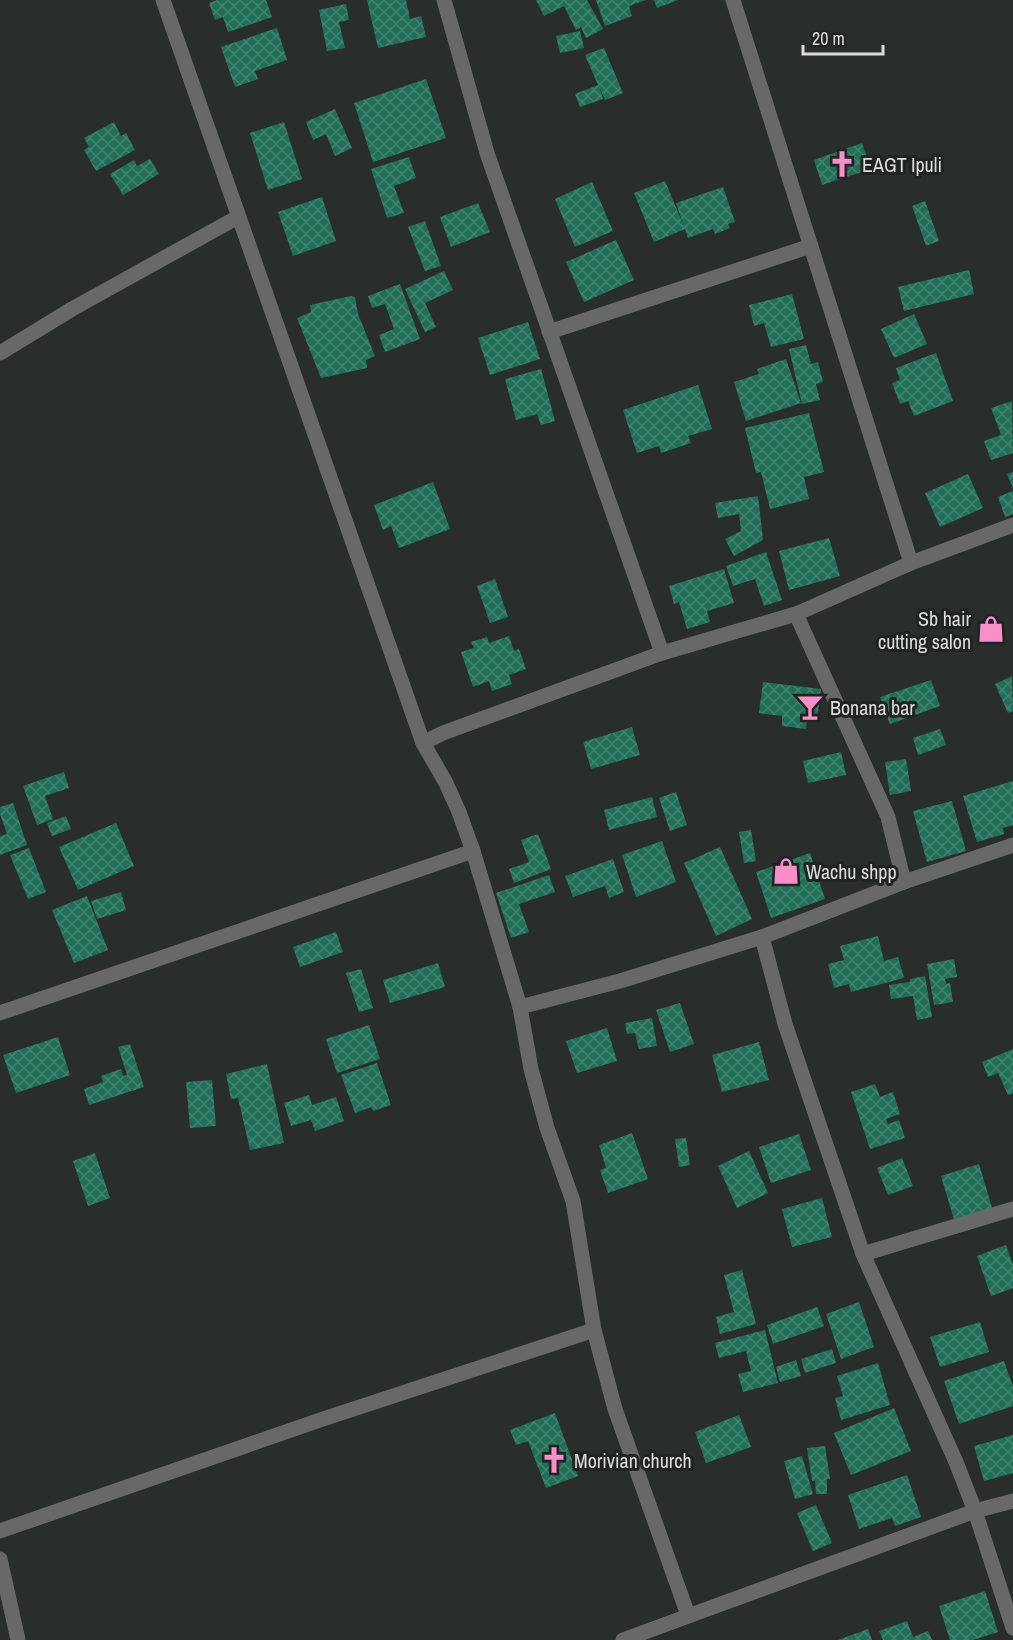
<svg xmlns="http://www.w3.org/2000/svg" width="1013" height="1640" font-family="'Archivo Narrow',sans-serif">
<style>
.building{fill:url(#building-cross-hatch)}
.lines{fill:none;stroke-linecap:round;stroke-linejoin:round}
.street{stroke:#666967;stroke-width:15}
.labels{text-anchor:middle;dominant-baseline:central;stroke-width:6;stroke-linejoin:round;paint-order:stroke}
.poi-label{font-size:20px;fill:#dadddc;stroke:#1f2422;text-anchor:start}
</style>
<defs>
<pattern id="building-cross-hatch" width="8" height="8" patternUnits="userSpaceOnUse" patternTransform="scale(1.5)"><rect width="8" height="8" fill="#206f56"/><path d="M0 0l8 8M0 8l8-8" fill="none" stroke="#40836e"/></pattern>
</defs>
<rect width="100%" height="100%" fill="#292e2c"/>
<g class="building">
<path d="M217 0H266L272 17 228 32 223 17 215 20 209 3Z"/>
<path d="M367 0H406L410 19 421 16 426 37 378 48Z"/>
<path d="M536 0H587L603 29 586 38 581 27 576 30 564 6 544 16Z"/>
<path d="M596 0H646L629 6 632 16 605 26Z"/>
<path d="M654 0H678L657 8Z"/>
<path d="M346 4 349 20 339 22 345 48 327 51 319 10Z"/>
<path d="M277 28 287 60 255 71 258 79 235 87 221 47Z"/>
<path d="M580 31 584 48 560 53 556 36Z"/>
<path d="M604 48 623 93 605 100 600 89 603 99 580 107 575 94 598 85 585 55Z"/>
<path d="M426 79 446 138 373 162 354 103Z"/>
<path d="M335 109 352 148 335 156 326 134 313 140 306 122Z"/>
<path d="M114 122 121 136 126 133 135 150 96 171 84 150 89 147 84 138Z"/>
<path d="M284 122 302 179 268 190 250 133Z"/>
<path d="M862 143 871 169 822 185 814 160Z"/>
<path d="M409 157 416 178 394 186 404 213 387 218 371 169Z"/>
<path d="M150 159 159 174 123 195 110 174 134 160 137 166Z"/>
<path d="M665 181 683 224 676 203 723 187 735 222 728 224 730 228 715 234 713 229 688 238 685 229 654 242 634 193Z"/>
<path d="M592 182 613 231 575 247 555 199Z"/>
<path d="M322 197 336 241 293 256 278 212Z"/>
<path d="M925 201 939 241 926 246 912 206Z"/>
<path d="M478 203 490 232 451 247 440 217Z"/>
<path d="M425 221 441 266 425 271 408 227Z"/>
<path d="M616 240 634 280 584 302 566 262Z"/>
<path d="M969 270 974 294 904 311 898 287Z"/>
<path d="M444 271 453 290 425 303 436 327 425 332 405 289Z"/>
<path d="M400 284 420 339 385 352 379 335 394 329 385 304 372 308 368 296Z"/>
<path d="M792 294 804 339 771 347 764 323 754 326 749 305Z"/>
<path d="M351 296 355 297 358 314 375 356 366 360 367 368 321 378 297 318 311 312 310 305Z"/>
<path d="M914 314 927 344 894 358 881 329Z"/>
<path d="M528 322 540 359 490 375 478 338Z"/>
<path d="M806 345 811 364 818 362 823 382 816 384 820 400 802 404 789 349Z"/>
<path d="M936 353 953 401 914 416 908 401 900 404 892 383 900 380 896 368Z"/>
<path d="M786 359 801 403 746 421 734 382 759 374 757 369Z"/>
<path d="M541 369 555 421 541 425 537 414 516 420 505 379Z"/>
<path d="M698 385 712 429 688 436 691 443 661 453 659 446 637 453 623 410Z"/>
<path d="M1012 401 1013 453 991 460 984 441 1001 435 991 408Z"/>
<path d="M809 413 824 472 804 477 809 499 770 509 761 472 756 473 745 428Z"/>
<path d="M1013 472V488L1007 474Z"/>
<path d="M968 474 983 508 940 527 925 493Z"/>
<path d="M433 482 450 529 399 548 391 526 383 530 374 505Z"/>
<path d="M1013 491V514L1005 517 998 497Z"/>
<path d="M758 496 763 540 734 556 725 539 741 531 739 514 718 518 715 503Z"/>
<path d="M829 538 840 576 789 590 779 551Z"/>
<path d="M766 552 782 600 764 606 755 579 733 586 726 566Z"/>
<path d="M724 569 734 603 707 611 710 622 687 629 679 602 674 604 669 586Z"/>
<path d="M495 579 508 617 490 623 477 586Z"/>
<path d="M509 636 514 651 519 649 526 669 509 675 512 684 492 691 489 681 473 687 461 652 474 648 471 642 487 637 489 643Z"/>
<path d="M1012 676 1013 711 1008 713 995 684Z"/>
<path d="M931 680 940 706 890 724 880 697Z"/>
<path d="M763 682 821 689 817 720 807 719 806 729 782 726V716L759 713Z"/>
<path d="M632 727 640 755 591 769 583 742Z"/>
<path d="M940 729 946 745 918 755 913 738Z"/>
<path d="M841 752 846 775 808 783 803 761Z"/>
<path d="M906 759 911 791 890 795 885 762Z"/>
<path d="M64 772 69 788 45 796 53 819 37 825 23 786Z"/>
<path d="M1013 781V825L1003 828 1004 834 977 842 963 796Z"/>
<path d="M676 792 687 825 670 831 659 798Z"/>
<path d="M652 797 657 817 609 830 604 810Z"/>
<path d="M952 801 966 851 927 862 913 811Z"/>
<path d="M13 803 27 845 0 855V836L7 834 0 814V807Z"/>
<path d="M66 816 71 829 52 836 47 823Z"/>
<path d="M116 823 134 866 78 890 59 847Z"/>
<path d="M751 830 756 861 744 863 739 832Z"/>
<path d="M538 834 551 869 514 883 509 869 529 862 521 840Z"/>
<path d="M662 841 676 882 636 897 622 855Z"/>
<path d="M720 847 752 919 716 936 684 863Z"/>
<path d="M29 848 46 892 28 899 10 855Z"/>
<path d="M810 853 825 899 771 918 756 872Z"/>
<path d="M613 859 624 892 609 898 605 886 573 897 565 876Z"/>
<path d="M549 875 555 892 519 904 529 932 511 938 496 893Z"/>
<path d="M121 892 126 910 97 919 91 901Z"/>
<path d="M87 896 108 950 74 963 52 910Z"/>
<path d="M336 932 343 952 300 967 293 947Z"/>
<path d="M878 936 884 961 898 957 904 978 851 992 849 984 834 988 828 964 844 960 840 946Z"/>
<path d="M954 959 957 977 945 979 946 984 950 983 953 1002 934 1005 927 964Z"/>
<path d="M438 963 445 987 390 1003 383 980Z"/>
<path d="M361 969 373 1008 359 1012 346 973Z"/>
<path d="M925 976 932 1017 917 1020 913 996 891 999 889 985 910 982V979Z"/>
<path d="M680 1003 694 1044 670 1052 656 1010Z"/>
<path d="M652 1018 657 1046 639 1049 635 1033 627 1034 625 1023Z"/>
<path d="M369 1025 380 1059 337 1073 326 1039Z"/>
<path d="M607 1028 617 1061 577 1073 566 1041Z"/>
<path d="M58 1037 70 1075 16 1093 3 1055Z"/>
<path d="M759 1042 769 1080 722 1092 712 1055Z"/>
<path d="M130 1044 144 1087 89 1105 84 1089 103 1082 101 1076 121 1069 123 1076 127 1075 118 1047Z"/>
<path d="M1013 1049V1093L1008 1095 998 1073 988 1077 982 1062Z"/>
<path d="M377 1063 391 1105 373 1111 371 1107 355 1113 341 1075Z"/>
<path d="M267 1064 284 1143 250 1150 238 1098 231 1099 226 1074Z"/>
<path d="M212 1080 216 1126 190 1128 186 1082Z"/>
<path d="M875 1084 880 1097 893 1092 900 1114 886 1119 888 1124 899 1120 905 1138 870 1149 851 1092Z"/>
<path d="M309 1095 312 1105 336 1097 344 1121 315 1131 311 1120 291 1126 284 1103Z"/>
<path d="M632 1133 648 1179 608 1193 600 1170 606 1168 599 1145Z"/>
<path d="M799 1134 811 1170 771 1183 759 1147Z"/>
<path d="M686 1138 690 1165 679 1167 675 1139Z"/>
<path d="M749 1151 768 1193 737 1208 718 1166Z"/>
<path d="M95 1153 110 1198 88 1206 73 1161Z"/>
<path d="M902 1158 913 1186 888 1195 877 1168Z"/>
<path d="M979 1164 993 1211 955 1223 941 1176Z"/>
<path d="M822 1198 832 1237 792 1247 782 1209Z"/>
<path d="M1006 1245 1013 1265V1288L991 1296 977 1256Z"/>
<path d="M742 1270 756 1324 720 1334 716 1317 734 1312 724 1275Z"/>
<path d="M859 1302 874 1347 841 1359 826 1314Z"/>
<path d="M817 1307 824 1326 773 1344 767 1325Z"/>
<path d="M980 1322 989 1352 940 1367 930 1337Z"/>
<path d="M765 1330 778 1383 743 1392 738 1374 751 1371 746 1351 719 1358 715 1343Z"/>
<path d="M832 1349 836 1363 805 1373 801 1359Z"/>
<path d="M796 1360 801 1376 780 1382 776 1367Z"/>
<path d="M1004 1361 1013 1387V1406L959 1424 944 1381Z"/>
<path d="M878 1363 890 1405 841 1420 835 1398 843 1396 837 1376Z"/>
<path d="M894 1408 911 1451 851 1475 834 1433Z"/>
<path d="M555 1413 578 1476 546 1488 528 1441 516 1445 510 1430Z"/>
<path d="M739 1415 751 1447 706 1463 695 1432Z"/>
<path d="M1013 1435V1473L984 1481 974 1446Z"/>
<path d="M825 1446 830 1479H827V1494H816L815 1481H812L807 1448Z"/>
<path d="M802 1456 813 1494 795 1499 784 1461Z"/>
<path d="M907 1475 921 1517 895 1526 892 1518 859 1529 848 1495Z"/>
<path d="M816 1505 832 1543 813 1551 797 1513Z"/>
<path d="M985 1591 998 1632 973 1640H950L939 1606Z"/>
<path d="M907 1621 913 1637 928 1631 932 1640H883L879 1631Z"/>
<path d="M868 1629 872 1640H838Z"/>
</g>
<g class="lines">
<g class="street">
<path d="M163 0 423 743"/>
<path d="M444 0 487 153 662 653"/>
<path d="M733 0 911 563"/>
<path d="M549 332 811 246"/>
<path d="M0 353 72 309 238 217"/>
<path d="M796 614 888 817 904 882"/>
<path d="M762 937 785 1024 863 1254 956 1462 975 1511 1013 1628"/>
<path d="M520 1007 620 981 762 937 904 882 1013 845"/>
<path d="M0 1013 473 851"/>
<path d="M863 1254 1013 1209"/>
<path d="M0 1531 323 1419 594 1330"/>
<path d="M0 1559 18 1640"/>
<path d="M688 1615 615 1409 594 1330 573 1201 547 1128 531 1069 520 1007 473 851 459 812 446 783 423 743 443 733 662 653 796 614 911 563 1013 525"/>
<path d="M623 1640 975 1511 1013 1501"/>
</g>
</g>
<defs>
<symbol id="church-bare" viewBox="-9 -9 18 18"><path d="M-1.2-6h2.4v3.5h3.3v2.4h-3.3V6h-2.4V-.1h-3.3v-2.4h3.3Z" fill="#fa8fc8" stroke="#1f2422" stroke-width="2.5" paint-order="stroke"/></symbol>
<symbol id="shop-bare" viewBox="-9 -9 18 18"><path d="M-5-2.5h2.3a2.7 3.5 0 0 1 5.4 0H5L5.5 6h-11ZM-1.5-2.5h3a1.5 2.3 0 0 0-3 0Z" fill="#fa8fc8" stroke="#1f2422" stroke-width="2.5" paint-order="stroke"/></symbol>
<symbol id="bar-bare" viewBox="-9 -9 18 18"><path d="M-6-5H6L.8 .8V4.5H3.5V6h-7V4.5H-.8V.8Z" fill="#fa8fc8" stroke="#1f2422" stroke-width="2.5" paint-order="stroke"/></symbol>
</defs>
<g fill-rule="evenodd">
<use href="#church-bare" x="823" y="145" width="38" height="38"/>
<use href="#shop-bare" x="972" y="610" width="38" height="38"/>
<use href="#bar-bare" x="791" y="688" width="38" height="38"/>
<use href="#shop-bare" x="767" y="852" width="38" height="38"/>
<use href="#church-bare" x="535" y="1441" width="38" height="38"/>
</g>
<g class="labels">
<g class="poi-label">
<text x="862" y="164">EAGT Ipuli</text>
<text x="971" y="618" text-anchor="end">Sb hair<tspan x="971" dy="23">cutting salon</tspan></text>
<text x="830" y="707">Bonana bar</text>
<text x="806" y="871">Wachu shpp</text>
<text x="574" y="1460">Morivian church</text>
</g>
</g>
<path d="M803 45v9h80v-9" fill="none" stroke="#dadddc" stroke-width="3"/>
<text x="812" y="45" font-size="18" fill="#dadddc" stroke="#1f2422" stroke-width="4.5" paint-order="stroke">20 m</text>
</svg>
